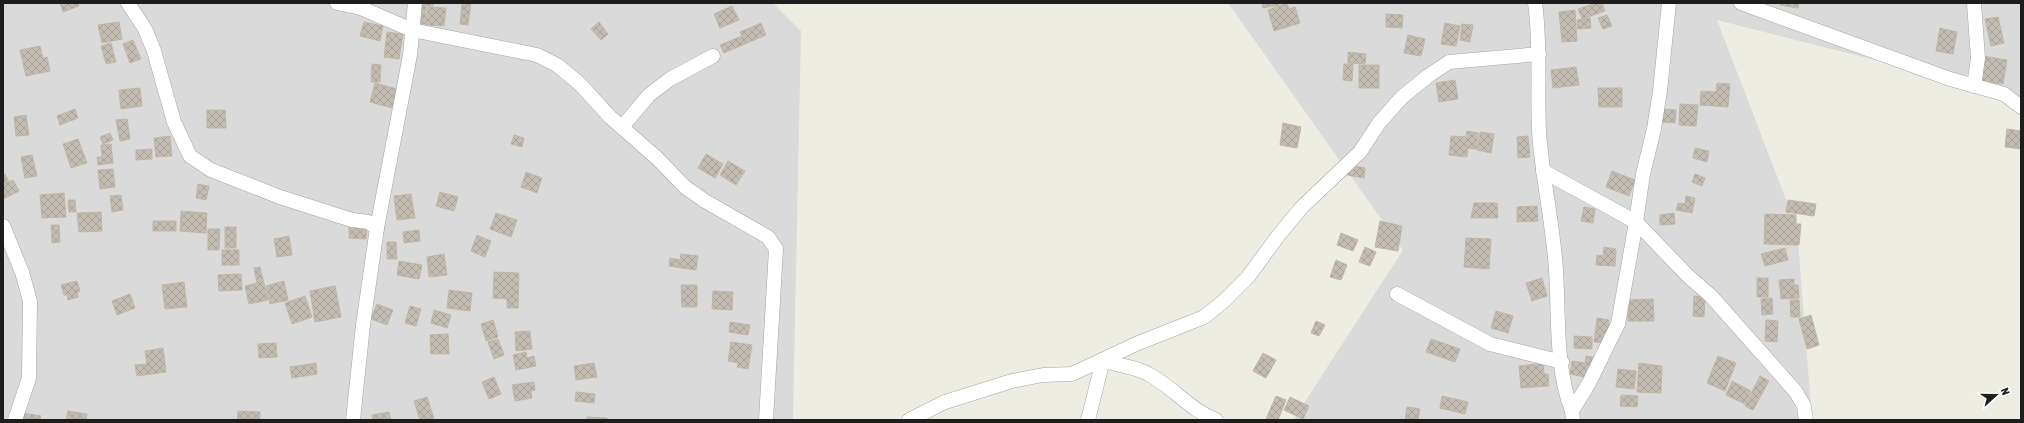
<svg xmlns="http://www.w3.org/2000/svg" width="2024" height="423" font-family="'Asap Condensed',sans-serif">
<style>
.residential{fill:#dbdada}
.building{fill:url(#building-cross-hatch);stroke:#c0b6a6}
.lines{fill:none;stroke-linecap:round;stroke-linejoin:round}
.street-casing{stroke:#a4a4a4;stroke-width:15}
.street{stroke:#fff;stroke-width:14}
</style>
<defs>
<pattern id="building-cross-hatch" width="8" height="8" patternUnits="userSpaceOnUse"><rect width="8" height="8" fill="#c3bcb3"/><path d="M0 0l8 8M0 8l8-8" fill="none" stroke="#a7a19a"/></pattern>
</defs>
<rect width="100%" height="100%" fill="#eeede3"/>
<g class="residential">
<path d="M3 3H773L801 31 793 420H3Z"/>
<path d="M1228 3H2021V97L1717 20 1797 228 1812 420H1293L1403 250Z"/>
</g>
<g class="building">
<path d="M60 3H78L79 6 63 12Z"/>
<path d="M417 3H433V6H426V24H416Z"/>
<path d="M459 3H471L468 25 460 24 462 4Z"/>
<path d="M1262 3H1278L1279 5 1263 8Z"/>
<path d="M1287 3 1289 9 1295 7 1300 23 1274 31 1268 10Z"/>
<path d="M1596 3H1602L1605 11 1582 19 1578 9Z"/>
<path d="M1781 3H1799L1798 8 1780 5Z"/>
<path d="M732 6 739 20 720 28 714 14Z"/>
<path d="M428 7 446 8 444 26 426 25Z"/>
<path d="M1575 10 1577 41 1562 42 1559 12Z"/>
<path d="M1386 14 1403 15 1402 28 1386 27Z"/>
<path d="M1607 15 1612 26 1603 29 1598 18Z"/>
<path d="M1998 17 2004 43 1991 46 1985 19Z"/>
<path d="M1590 18 1591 28 1578 29 1577 20Z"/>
<path d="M119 22 122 39 102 43 98 25Z"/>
<path d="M364 22 383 26 380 41 360 36Z"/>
<path d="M599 22 608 34 601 40 591 29Z"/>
<path d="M761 23 766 35 724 53 720 45 742 36 740 32Z"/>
<path d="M1445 23 1460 26 1456 46 1441 44Z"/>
<path d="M1462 24 1473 25 1470 42 1460 40Z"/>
<path d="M1940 28 1957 32 1953 54 1936 51Z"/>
<path d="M387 32 403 34 399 59 384 57Z"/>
<path d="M1408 35 1425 39 1421 56 1404 53Z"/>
<path d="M133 40 141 59 130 63 123 44Z"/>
<path d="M111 43 116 62 106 64 101 46Z"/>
<path d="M40 46 43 58 47 57 50 71 26 76 20 50Z"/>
<path d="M1348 52 1366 54 1365 64 1348 63Z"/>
<path d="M1983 56 2007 60 2003 84 1979 81Z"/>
<path d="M372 64 381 65 380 82H371Z"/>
<path d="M1344 64H1353L1352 81 1343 80Z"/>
<rect x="1359" y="65" width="20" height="23"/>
<path d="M1576 67 1579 85 1553 88 1551 70Z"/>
<path d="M1455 80 1458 99 1439 102 1436 83Z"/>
<path d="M375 83 397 89 392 108 370 102Z"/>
<path d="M1717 83 1730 84 1728 107 1700 105 1701 91 1716 92Z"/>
<path d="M140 88 142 106 121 109 119 90Z"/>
<path d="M1598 88H1622V107H1599Z"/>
<path d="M1680 104 1698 105 1696 126 1679 125Z"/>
<path d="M75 109 78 118 60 125 57 116Z"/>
<path d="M1663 109 1676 110 1675 123 1662 122Z"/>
<path d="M207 110H225L226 128H207Z"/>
<path d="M26 115 29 135 16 136 14 117Z"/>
<path d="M127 119 130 139 120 141 116 120Z"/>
<path d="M1283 123 1301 127 1297 148 1280 145Z"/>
<path d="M2007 129 2021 131V149L2005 147Z"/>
<path d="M1467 131 1478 133 1476 149 1468 148 1467 157 1449 155 1451 136 1466 137Z"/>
<path d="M1480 132 1494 134 1491 153 1477 150Z"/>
<path d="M110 133 113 140 103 144 100 137Z"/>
<path d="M514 135 524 138 522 147 511 144Z"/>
<path d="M170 136 172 156 156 157 154 138Z"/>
<path d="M1528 136 1530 157 1518 158 1517 137Z"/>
<path d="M78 139 87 163 71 168 63 144Z"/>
<path d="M111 144 113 163 98 165 97 157H102L101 145Z"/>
<path d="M1695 148 1709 151 1707 162 1693 158Z"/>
<path d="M152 149V159L136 160V150Z"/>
<path d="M706 154 723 164 715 178 698 168Z"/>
<path d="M32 155 37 176 25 178 21 157Z"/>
<path d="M728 161 745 171 736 185 720 175Z"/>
<path d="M1349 165 1365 168 1364 178 1347 175Z"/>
<path d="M113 169 115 187 100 189 98 170Z"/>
<path d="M1612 171 1635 180 1629 196 1606 187Z"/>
<path d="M526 172 542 178 537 193 521 187Z"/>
<path d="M5 174 9 182 13 180 19 191 3 199V175Z"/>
<path d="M1695 174 1705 178 1702 186 1692 182Z"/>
<path d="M198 184 209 186 206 200 196 198Z"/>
<path d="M440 192 458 197 454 211 436 206Z"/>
<path d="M64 193 66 217 42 218 40 195Z"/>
<path d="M411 194 415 218 397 220 394 196Z"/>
<path d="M121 195 123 210 112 212 110 196Z"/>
<path d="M1686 196 1695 198 1692 213 1676 210 1678 203 1685 204Z"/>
<path d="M68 200H75L76 212H69Z"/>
<path d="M1788 200 1816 204 1814 216 1786 212Z"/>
<path d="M1474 203H1497L1498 218H1471Z"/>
<path d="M1537 206 1538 221 1517 222V207Z"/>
<path d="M1584 207 1595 209 1593 223 1581 221Z"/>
<path d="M181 211 207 213 206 233 180 231Z"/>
<path d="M101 212 102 231 79 232 77 213Z"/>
<path d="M496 213 517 220 511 237 490 229Z"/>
<path d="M1674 213 1675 224 1660 225V215Z"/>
<path d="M1765 214 1796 215V224H1801L1799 245 1764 244Z"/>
<rect x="153" y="221" width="23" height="10"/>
<path d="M1380 221 1402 226 1398 251 1375 247Z"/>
<path d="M349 224 367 225 366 239 349 238Z"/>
<path d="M51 225H59L60 242 52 243Z"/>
<rect x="225" y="227" width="11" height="21"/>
<path d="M208 229H220L219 250H208Z"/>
<path d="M419 230 420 241 404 243 403 232Z"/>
<path d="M1341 233 1358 240 1353 251 1337 245Z"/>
<path d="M477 235 491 241 485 257 471 251Z"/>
<path d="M289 236 292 255 277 257 274 239Z"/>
<path d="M1466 238 1491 239 1489 269 1464 267Z"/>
<path d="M387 242H396L397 259H387Z"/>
<path d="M1365 247 1376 252 1370 266 1359 262Z"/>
<path d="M1604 247 1616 249 1615 266 1596 265 1597 255 1603 256Z"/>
<path d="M1785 248 1788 260 1765 266 1761 254Z"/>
<rect x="222" y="250" width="17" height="15"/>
<path d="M444 254 447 275 429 277 427 257Z"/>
<path d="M681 254 698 256 696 270 669 266 670 258 680 260Z"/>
<path d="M1336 260 1347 265 1341 280 1330 277Z"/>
<path d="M399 261 422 265 419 279 397 275Z"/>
<path d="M260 267 268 300 249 304 245 286 257 283 254 268Z"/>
<path d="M494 272 519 273 518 308H507V299L493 298Z"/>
<path d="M241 274 242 290 219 291 218 275Z"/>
<path d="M1542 278 1547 296 1532 301 1526 283Z"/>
<rect x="1757" y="278" width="11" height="19"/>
<path d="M1794 279V285H1798L1799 298 1781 299 1779 280Z"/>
<path d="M77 281 80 291 77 292 78 297 68 300 67 295H64L61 285Z"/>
<path d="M284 281 288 300 270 304 266 286Z"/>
<path d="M184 282 187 307 165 309 162 285Z"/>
<path d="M681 285H697V307H682Z"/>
<path d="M335 286 341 317 315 322 310 291Z"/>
<path d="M449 290 472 293 470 311 447 308Z"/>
<path d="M713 291 733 292 732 310 712 309Z"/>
<path d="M130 294 135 308 117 315 112 301Z"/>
<path d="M305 296 312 317 292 324 285 303Z"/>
<path d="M1694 296 1705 297 1704 317 1693 316Z"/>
<path d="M1772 298 1773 314 1762 315 1761 299Z"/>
<path d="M1653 299 1654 321H1628V300Z"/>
<path d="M1790 300H1799L1800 317H1791Z"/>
<path d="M377 304 393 310 387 325 371 319Z"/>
<path d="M410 306 421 309 416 326 405 323Z"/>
<path d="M434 310 451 315 447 328 431 323Z"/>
<path d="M1496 311 1513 316 1508 333 1491 328Z"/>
<path d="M1811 315 1819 345 1807 349 1799 319Z"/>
<path d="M1597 318 1609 320 1606 343 1594 342Z"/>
<path d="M493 320 498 337 486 341 481 324Z"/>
<path d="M1766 320 1778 321 1777 342 1765 341Z"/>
<path d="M1316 321 1325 325 1319 336 1311 333Z"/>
<path d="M730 322 750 325 748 335 729 332Z"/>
<path d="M530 331 532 349 516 351 515 332Z"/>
<path d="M448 334 449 354H431L430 335Z"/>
<path d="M1574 336 1592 337V349L1574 348Z"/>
<path d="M498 339 504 355 494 359 488 342Z"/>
<path d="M1431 339 1460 349 1455 362 1426 352Z"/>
<path d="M731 342 752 345 748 369 737 367 738 363 728 361Z"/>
<path d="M276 343 277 357 259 358 258 344Z"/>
<path d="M163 348 166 372 137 376 135 365 147 364 145 351Z"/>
<path d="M526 352 527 358 534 356 536 366 516 370 513 355Z"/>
<path d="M1263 353 1276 360 1266 378 1253 371Z"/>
<path d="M1586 356 1593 357 1590 378 1570 374 1572 361 1585 363Z"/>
<path d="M1718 356 1736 363 1725 391 1707 383Z"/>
<path d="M316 363 317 374 292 378 290 367Z"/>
<path d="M594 363 597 377 576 380 574 366Z"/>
<path d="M1543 363 1544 374H1548L1549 386 1521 388 1519 366Z"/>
<path d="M1639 363 1662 366 1661 393 1637 392Z"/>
<path d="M1618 369 1636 371 1634 389 1616 387Z"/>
<path d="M1760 376 1769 381 1753 410 1745 406Z"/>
<path d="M494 377 501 394 489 399 482 382Z"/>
<path d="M1732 381 1751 391 1745 404 1726 395Z"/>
<path d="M534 382 535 390 531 391 532 398 515 401 512 385Z"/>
<path d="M576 392 595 394 594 403 575 401Z"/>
<path d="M1621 395 1638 396 1637 407 1620 406Z"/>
<path d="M1276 396 1286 400 1278 420H1269L1266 419Z"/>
<path d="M1442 396 1468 402 1465 414 1440 408Z"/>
<path d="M427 397 434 419 420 420 414 401Z"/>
<path d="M1290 397 1309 406 1303 419 1284 410Z"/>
<path d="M1407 407 1420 409 1418 420H1405Z"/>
<path d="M68 411 87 414 86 420H66Z"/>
<path d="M238 411 260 412V420H237Z"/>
<path d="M389 412 391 420H373L372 415Z"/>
<path d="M23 413 41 416 40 420H21Z"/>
<path d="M587 417 607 418V420H587Z"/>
</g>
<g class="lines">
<defs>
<g id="street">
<path d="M128 3 145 29 154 51 174 122 190 156 211 170 280 197 352 220 368 222 377 228"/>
<path d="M337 3 361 8 412 30 537 55 557 65 580 84 610 117 657 158 685 187 705 201 768 237 776 249 766 420"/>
<path d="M1535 3C1541 45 1537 88 1539 131 1542 177 1553 223 1556 270 1559 316 1555 367 1572 411"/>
<path d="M1741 3 1950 79 2004 94 2021 107"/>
<path d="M1974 3 1978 58 1974 86"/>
<path d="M622 127 649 95 670 79 713 56"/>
<path d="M1543 171 1636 222 1688 276 1711 296 1796 392 1804 406 1806 420"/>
<path d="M3 226 22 272 30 301 29 378 15 420"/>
<path d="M1397 294 1490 344 1562 362"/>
<path d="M1103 360C1118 366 1136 366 1150 375 1174 388 1190 410 1216 420"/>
<path d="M353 420 363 325 377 228 410 55 415 3"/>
<path d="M909 420 945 402 1012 381 1043 375 1072 374 1136 344 1204 317 1224 301 1248 277 1278 236 1302 207 1360 152 1379 123 1402 97 1428 76 1449 62 1539 54"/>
<path d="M1088 420 1103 360"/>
<path d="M1573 420 1572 411 1589 383 1618 324 1636 222 1643 174 1654 129 1660 91 1669 3"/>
</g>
</defs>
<use href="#street" class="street-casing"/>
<use href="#street" class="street"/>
</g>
<rect width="2024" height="423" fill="none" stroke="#1d1d1d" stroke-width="8"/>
<g transform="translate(1996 395) rotate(69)" stroke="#ffffff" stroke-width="3" paint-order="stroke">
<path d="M0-3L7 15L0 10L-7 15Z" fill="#1d1d1d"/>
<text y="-6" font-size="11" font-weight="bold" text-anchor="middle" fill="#1d1d1d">N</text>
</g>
</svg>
